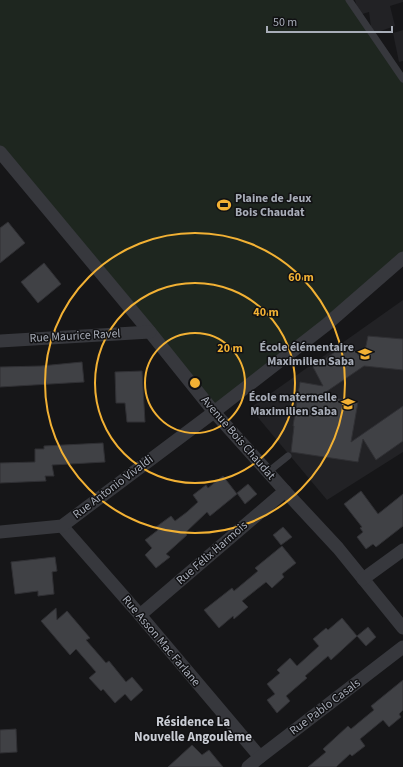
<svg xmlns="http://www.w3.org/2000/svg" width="403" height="767" font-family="'Source Sans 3',sans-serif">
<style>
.built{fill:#222225}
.green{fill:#1e261f}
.building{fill:#404145;stroke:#303034}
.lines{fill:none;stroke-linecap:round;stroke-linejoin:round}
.service{stroke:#37383d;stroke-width:7}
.minor{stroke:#37383d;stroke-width:13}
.ring{fill:none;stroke:#f2b134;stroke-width:2}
.labels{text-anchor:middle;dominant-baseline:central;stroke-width:3;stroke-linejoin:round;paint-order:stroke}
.poi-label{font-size:12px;font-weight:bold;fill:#a8adb8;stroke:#111113;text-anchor:end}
.street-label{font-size:12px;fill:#a8adb8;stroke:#111113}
.neighbourhood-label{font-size:13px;font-weight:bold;fill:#c9ccd4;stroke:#111113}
.centre{fill:#f2b134;stroke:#111113;stroke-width:2}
.ring-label{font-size:12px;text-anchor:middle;font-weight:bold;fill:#f2b134;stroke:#111113;stroke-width:3;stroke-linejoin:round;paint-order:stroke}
</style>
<rect width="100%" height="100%" fill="#161618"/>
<g class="built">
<path d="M355 0H403V2L390 6 395 26 372 34 369 12 359 15Z"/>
<path d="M403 30V61L399 62 393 33Z"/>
<path d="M403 300V452L327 500 250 408Z"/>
</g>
<path class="green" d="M0 0H349L403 79V258L214 412 0 152Z"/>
<g class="building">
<path d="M8 222 25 243 0 263V228Z"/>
<path d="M44 263 61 284 38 303 21 282Z"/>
<path d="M368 336 403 339V370L364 366 320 396 358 402 351 442 403 406V441L376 460 363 439 358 462 291 452 294 426H293L300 382 323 386 313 367 348 343 363 360Z"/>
<path d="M82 362 84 382 0 387V367L41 366Z"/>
<path d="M142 371 145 422H127L125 403H116L115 372Z"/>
<path d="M103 443 105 462 52 465 54 476H45L46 481 0 483V463L35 462V449H44V446Z"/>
<path d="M223 476 237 494 210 516 207 512 185 533 187 535 166 554 170 557 156 568 145 555 152 548 145 540 158 530 156 527 171 516 175 521 187 512 198 502 193 495 206 485 208 488Z"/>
<path d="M248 484 257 494 245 504 237 493Z"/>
<path d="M361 491 378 514 403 494V526L376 547 373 544 366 549 357 537 363 532 360 528 362 527 344 504Z"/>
<path d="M283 527 292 537 281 545 273 535Z"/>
<path d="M282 546 296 563 282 574 284 577 272 588 266 582 242 601 248 607 234 619 233 616 219 628 204 610 232 588 234 591 258 571 255 568Z"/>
<path d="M55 557 57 571 52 572 54 594 38 596V591L15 594 11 562Z"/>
<path d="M56 608 57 620 67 611 90 638 86 640 106 663 109 661 126 682 132 677 143 690 131 701 125 694 115 703 103 689 101 691 89 678 96 672 76 649 70 655 41 621Z"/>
<path d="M342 618 357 636 331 660 328 656 305 676 307 678 286 696 290 701 277 713 267 700 275 694 267 684 280 673 277 670 290 658 297 666 319 646 313 639 326 628 328 630Z"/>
<path d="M368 627 376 637 366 646 357 636Z"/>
<path d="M403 680V710L399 714 401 717 389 727 383 720 360 739 365 746 352 756 350 754 336 767H308L326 752 323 749 348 726 351 729 363 719 374 710 371 706Z"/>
<path d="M16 729 17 752 0 753V730Z"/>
<path d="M192 745 202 755 209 750 223 767H168Z"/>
</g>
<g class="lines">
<g class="service">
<path d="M349 0 403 79"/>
<path d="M268 472 288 456"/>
</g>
<g class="minor">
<path d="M0 152 150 332 214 412 285 491 338 548 403 628"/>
<path d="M0 341 150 332"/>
<path d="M62 526 140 615 260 757"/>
<path d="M0 532 62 526 214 412 326 325 403 258"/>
<path d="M363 579 403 550"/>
<path d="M140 615 285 491"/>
<path d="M248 767 260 757 403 647"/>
</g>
</g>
<g class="ring">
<circle cx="195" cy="383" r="50"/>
<circle cx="195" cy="383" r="100"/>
<circle cx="195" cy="383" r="150"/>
</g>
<defs>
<symbol id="stadium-bare" viewBox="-9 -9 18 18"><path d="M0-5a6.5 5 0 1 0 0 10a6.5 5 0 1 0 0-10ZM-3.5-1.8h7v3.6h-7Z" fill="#f2b134" stroke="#111113" stroke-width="2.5" paint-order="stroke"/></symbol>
<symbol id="school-bare" viewBox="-9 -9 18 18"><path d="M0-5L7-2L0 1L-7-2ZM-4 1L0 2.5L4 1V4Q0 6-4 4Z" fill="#f2b134" stroke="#111113" stroke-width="2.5" paint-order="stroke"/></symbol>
</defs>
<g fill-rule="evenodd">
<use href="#stadium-bare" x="214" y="195" width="20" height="20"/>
<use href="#school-bare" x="355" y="344" width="20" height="20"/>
<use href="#school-bare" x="338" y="394" width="20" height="20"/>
</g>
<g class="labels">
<g class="poi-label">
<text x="235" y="198" text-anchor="start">Plaine de Jeux<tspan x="235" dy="14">Bois Chaudat</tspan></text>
<text x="354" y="347">École élémentaire<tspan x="354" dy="14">Maximilien Saba</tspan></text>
<text x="337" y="397">École maternelle<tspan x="337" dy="14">Maximilien Saba</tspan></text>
</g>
<g class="street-label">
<text transform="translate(75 336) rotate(-3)">Rue Maurice Ravel</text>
<text transform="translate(238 438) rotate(49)">Avenue Bois Chaudat</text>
<text transform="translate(113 487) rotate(-37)">Rue Antonio Vivaldi</text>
<text transform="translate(212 553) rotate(-41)">Rue Félix Harmois</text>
<text transform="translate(161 641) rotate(50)">Rue Asson Mac Farlane</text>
<text transform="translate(325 707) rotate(-37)">Rue Pablo Casals</text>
</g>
<g class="neighbourhood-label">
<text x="193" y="722">Résidence La<tspan x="193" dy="15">Nouvelle Angoulème</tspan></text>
</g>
</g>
<circle cx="195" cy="383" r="6" class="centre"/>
<g class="ring-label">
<text x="301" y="281">60 m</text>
<text x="266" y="316">40 m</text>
<text x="230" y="352">20 m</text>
</g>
<path d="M267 26v6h125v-6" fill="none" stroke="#a8adb8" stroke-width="2"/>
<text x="273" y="26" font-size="12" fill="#a8adb8" stroke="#111113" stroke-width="3" paint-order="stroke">50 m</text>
</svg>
